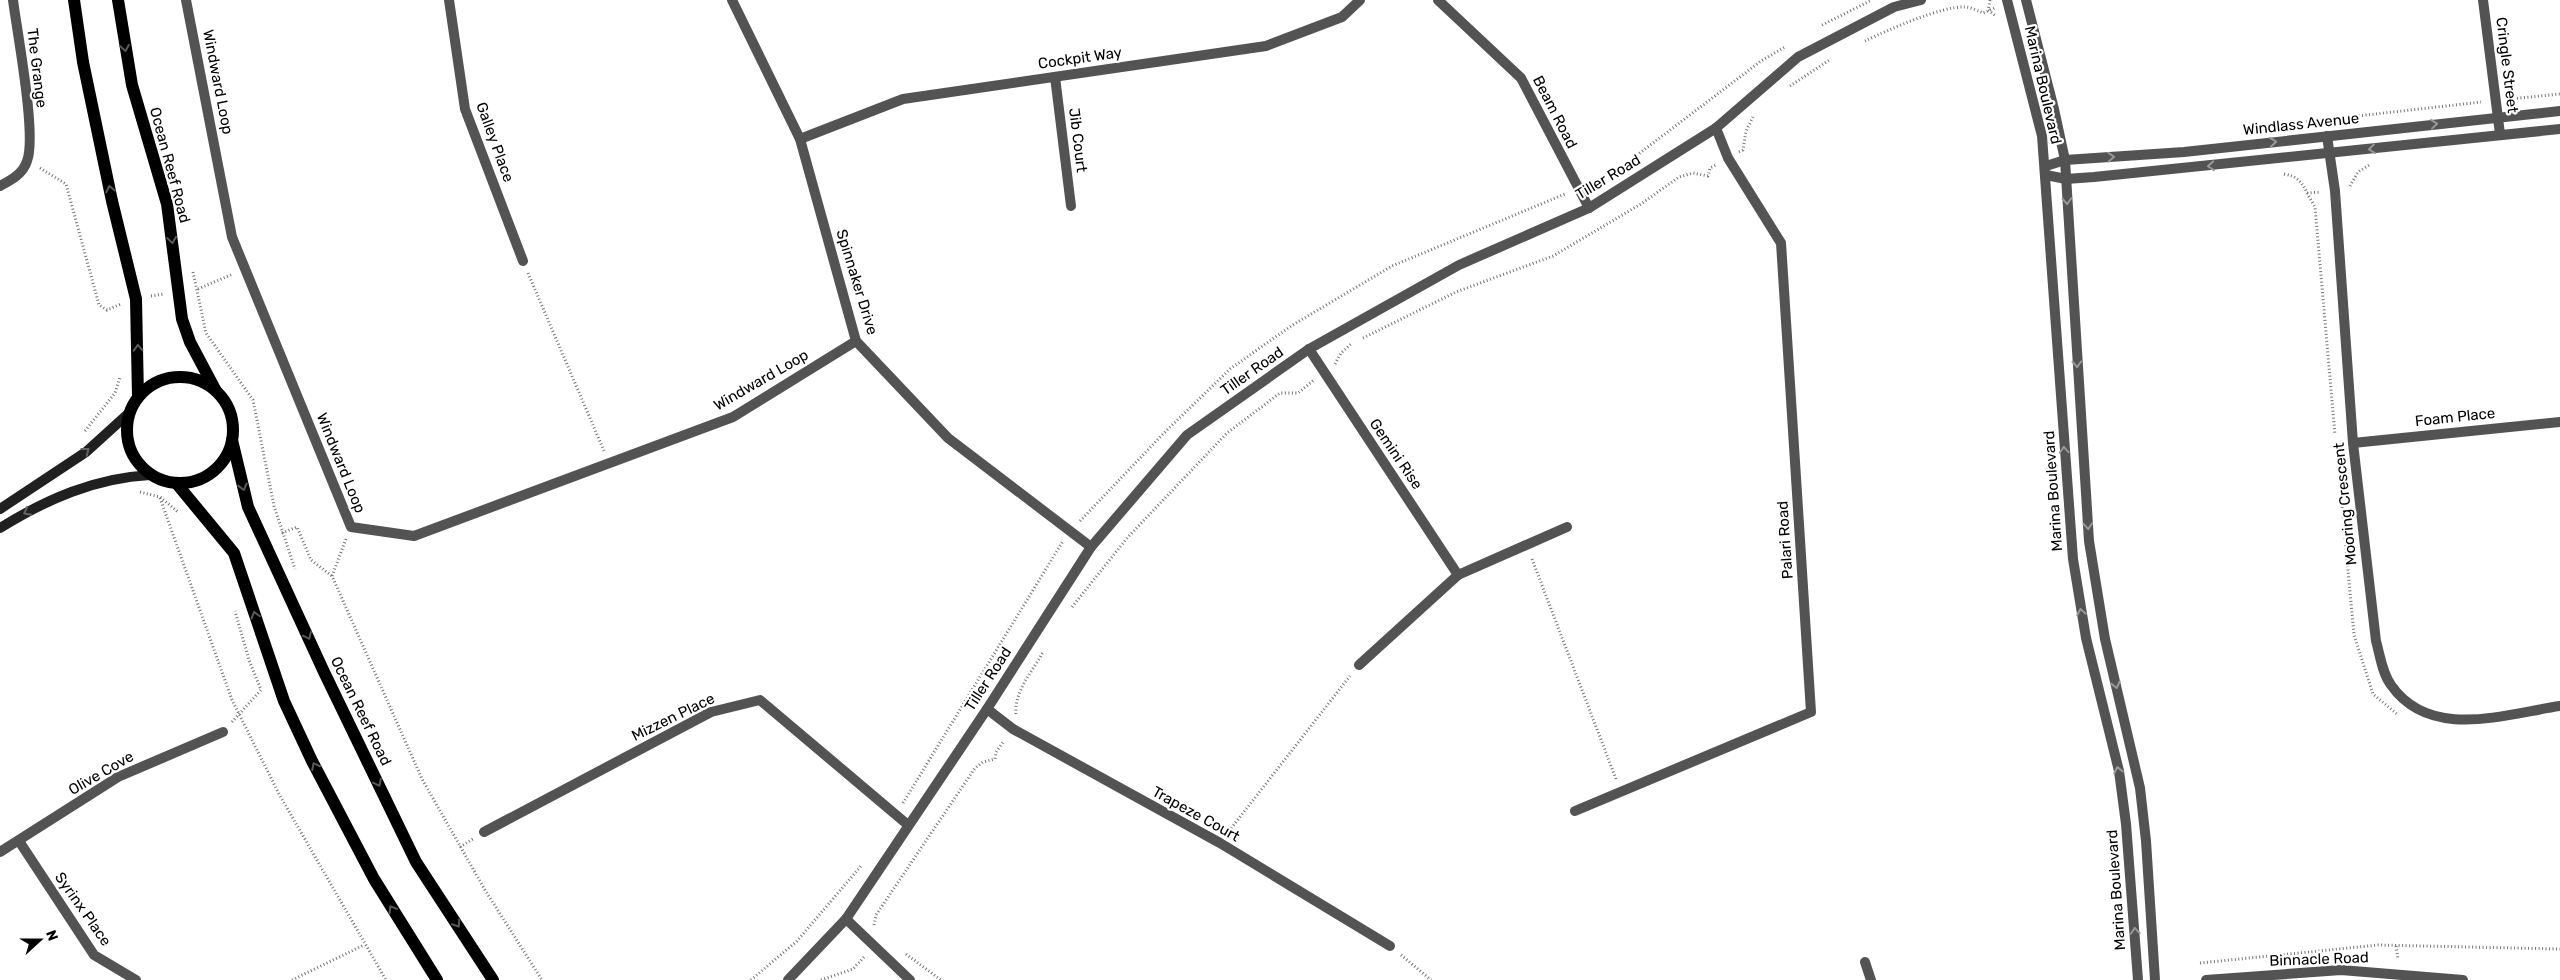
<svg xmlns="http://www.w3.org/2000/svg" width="2560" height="980" font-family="Rubik,sans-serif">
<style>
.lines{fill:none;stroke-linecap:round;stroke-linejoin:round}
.path{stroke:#757575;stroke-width:3;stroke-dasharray:1 2.5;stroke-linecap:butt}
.minor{stroke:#535353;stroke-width:10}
.tertiary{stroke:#535353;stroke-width:10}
.secondary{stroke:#202020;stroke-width:10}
.primary{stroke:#000;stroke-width:12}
.oneway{stroke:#595959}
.oneway2{stroke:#989898}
.oneway3{stroke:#636363}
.labels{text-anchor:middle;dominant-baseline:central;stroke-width:4.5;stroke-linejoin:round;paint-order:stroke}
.street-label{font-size:15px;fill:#000;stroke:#fff}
</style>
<rect width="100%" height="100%" fill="#fff"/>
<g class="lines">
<g class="path">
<path d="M1990 0 1988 10 1996 16"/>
<path d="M1822 25 1870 1"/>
<path d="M1865 41C1888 30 1941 6 1965 7 1971 7 1978 11 1983 13L1995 8"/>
<path d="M1790 86 1831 59"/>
<path d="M2510 99 2560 94"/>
<path d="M2296 123 2481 102"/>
<path d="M1739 152 1743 150 1746 131 1753 117"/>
<path d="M40 168 66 184 99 305 107 310 121 304"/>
<path d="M2284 174C2297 176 2302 182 2307 193L2321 192"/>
<path d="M1592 183 1620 168 1761 61 1785 47"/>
<path d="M2350 186 2358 172 2371 164"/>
<path d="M2307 193 2315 207 2335 435"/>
<path d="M193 272 206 333 253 400 274 506 295 569"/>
<path d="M528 273 604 451"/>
<path d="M198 289 233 274"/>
<path d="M151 296 164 294"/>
<path d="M1363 338 1456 292 1553 256 1641 204 1679 177 1693 173 1708 176 1710 168 1716 165"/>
<path d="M1335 364 1341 353 1351 344"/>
<path d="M85 431 115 393 120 377"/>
<path d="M2337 451 2354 635 2373 694 2397 714"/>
<path d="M140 492 160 497 178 512"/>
<path d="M160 498 232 700 279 794 386 980"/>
<path d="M1080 521 1164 433 1230 369 1291 326 1392 266 1565 194"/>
<path d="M282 533 297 527 311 560 332 576"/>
<path d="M346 539 332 576 422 779 485 890 542 980"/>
<path d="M1532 559 1616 779"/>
<path d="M1072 607 1128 537 1227 433 1280 393H1298L1314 380"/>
<path d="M1016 714C1014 691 1033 671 1043 652"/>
<path d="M232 722 261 690 249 660 235 611"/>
<path d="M903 803 1063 541"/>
<path d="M1229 831 1350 676"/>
<path d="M460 847 473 839"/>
<path d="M874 925 876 915 975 768 983 762 995 759 996 752 1004 741"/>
<path d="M2396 946 2398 959"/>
<path d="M906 954 941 980"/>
<path d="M1401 955 1431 980"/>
<path d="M2200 963 2378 945 2560 949"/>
<path d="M292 980 364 945"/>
<path d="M751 980 797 941 861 866"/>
<path d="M821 980 853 969 865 956"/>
</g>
<g class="minor">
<path d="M186 0 232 237 351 527 414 536 733 417 856 341"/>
<path d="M449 0 465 109 523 261"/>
<path d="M732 0 800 139 856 341 948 438 1091 547"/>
<path d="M1438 0 1521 78 1589 208"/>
<path d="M2483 0 2500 134"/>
<path d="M1055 77 1071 206"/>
<path d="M2327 136 2335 191 2353 443 2376 641C2380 655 2382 673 2391 685 2430 741 2505 714 2560 706"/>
<path d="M800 139 903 99 1266 46 1342 17 1360 0"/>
<path d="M0 186C11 180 23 174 27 161 37 136 17 32 13 0"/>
<path d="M1309 349 1458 575"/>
<path d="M2353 443 2560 422"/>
<path d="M1359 665 1458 575 1567 527"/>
<path d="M987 709 1013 729 1220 843 1390 946"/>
<path d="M1575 811 1811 712 1781 243 1728 158 1716 128"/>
<path d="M484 832 711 712 760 700 908 825"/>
<path d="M19 841 94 955 136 980"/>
<path d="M0 852 118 777 223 732"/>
<path d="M846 919 910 980"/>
<path d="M1865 962 1871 980"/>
<path d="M2206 980 2341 970 2463 980"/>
</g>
<g class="tertiary">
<path d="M2007 0 2042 136 2073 559 2086 638 2119 771 2126 824 2138 980"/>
<path d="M2026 0 2054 109 2065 160 2089 541 2105 639 2140 788 2146 841 2155 980"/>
<path d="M2046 166 2065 160 2184 152 2560 111"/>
<path d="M2046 175 2066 179 2094 177 2560 129"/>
<path d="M788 980 846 919 987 709 1091 547 1187 435 1309 349 1459 265 1589 208 1716 128 1798 57 1894 7 1921 0"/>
</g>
<g class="secondary">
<path d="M0 509 86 452 129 413"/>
<path d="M0 528C47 499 95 478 150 475"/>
</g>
<g class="primary">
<path d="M74 0 83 62 112 201 136 299 138 397"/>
<path d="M118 0 132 85 167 204 182 319 190 342 216 391"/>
<circle cx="180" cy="430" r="53"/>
<path d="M232 440 248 507 324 672 416 862 493 980"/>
<path d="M177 484 234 553 284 701 312 761 374 879 437 980"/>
</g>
</g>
<defs><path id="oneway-chevron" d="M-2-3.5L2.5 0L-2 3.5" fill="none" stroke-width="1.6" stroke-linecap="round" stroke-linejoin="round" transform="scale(1.25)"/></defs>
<g class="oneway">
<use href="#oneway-chevron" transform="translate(125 48) rotate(80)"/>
<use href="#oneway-chevron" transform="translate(110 189) rotate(-102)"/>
<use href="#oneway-chevron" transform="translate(172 240) rotate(82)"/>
<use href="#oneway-chevron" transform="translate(138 348) rotate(-92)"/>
<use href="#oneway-chevron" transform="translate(243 487) rotate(76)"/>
<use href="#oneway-chevron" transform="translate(255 615) rotate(-106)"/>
<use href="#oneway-chevron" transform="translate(308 636) rotate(65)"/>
<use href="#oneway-chevron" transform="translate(315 766) rotate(-117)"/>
<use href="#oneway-chevron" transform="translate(378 783) rotate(64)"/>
<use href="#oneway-chevron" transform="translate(392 909) rotate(-121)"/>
<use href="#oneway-chevron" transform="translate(457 924) rotate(57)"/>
</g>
<g class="oneway2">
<use href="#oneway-chevron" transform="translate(2434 124) rotate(-6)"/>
<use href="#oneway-chevron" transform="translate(2273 142) rotate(-6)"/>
<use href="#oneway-chevron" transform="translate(2372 149) rotate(173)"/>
<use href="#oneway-chevron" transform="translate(2111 157) rotate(-3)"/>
<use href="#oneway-chevron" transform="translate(2211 166) rotate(175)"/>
<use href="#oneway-chevron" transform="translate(2067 201) rotate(87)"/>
<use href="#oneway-chevron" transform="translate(2077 364) rotate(87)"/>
<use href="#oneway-chevron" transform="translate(2064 450) rotate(-94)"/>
<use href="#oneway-chevron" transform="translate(2088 526) rotate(86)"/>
<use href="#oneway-chevron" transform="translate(2081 612) rotate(-100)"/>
<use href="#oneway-chevron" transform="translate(2116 685) rotate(76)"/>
<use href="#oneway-chevron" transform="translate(2118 770) rotate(-101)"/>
<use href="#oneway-chevron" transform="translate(2135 931) rotate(-94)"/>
</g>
<g class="oneway3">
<use href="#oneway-chevron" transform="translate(86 451) rotate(-38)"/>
<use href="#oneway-chevron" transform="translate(27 512) rotate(152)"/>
</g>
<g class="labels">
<g class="street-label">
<text transform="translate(1080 58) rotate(-8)">Cockpit Way</text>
<text transform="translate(2507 65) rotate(83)">Cringle Street</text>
<text transform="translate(37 68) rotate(83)">The Grange</text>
<text transform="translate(218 82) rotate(79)">Windward Loop</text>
<text transform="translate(2043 85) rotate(77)">Marina Boulevard</text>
<text transform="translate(1555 112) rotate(63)">Beam Road</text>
<text transform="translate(2301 124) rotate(-6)">Windlass Avenue</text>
<text transform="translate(1078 140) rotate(83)">Jib Court</text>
<text transform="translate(495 142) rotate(70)">Galley Place</text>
<text transform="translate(170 165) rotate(75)">Ocean Reef Road</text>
<text transform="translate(1608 177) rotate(-31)">Tiller Road</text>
<text transform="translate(857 282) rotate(73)">Spinnaker Drive</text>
<text transform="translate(1252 371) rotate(-35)">Tiller Road</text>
<text transform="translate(761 380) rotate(-30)">Windward Loop</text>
<text transform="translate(2455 417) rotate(-6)">Foam Place</text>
<text transform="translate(1396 454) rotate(56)">Gemini Rise</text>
<text transform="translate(341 463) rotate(68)">Windward Loop</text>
<text transform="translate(2053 491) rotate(-94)">Marina Boulevard</text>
<text transform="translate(2345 504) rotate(-96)">Mooring Crescent</text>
<text transform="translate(1785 540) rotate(-94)">Palari Road</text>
<text transform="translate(988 679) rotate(-57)">Tiller Road</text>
<text transform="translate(361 711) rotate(64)">Ocean Reef Road</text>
<text transform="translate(673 717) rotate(-26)">Mizzen Place</text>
<text transform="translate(101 773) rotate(-30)">Olive Cove</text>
<text transform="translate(1196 814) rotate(29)">Trapeze Court</text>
<text transform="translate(2116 890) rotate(-94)">Marina Boulevard</text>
<text transform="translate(83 909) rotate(55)">Syrinx Place</text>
<text transform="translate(2319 959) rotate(-2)">Binnacle Road</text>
</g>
</g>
<g transform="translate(40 940) rotate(69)" stroke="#ffffff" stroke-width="4" paint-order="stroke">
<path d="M0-4L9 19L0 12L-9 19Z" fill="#000000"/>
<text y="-8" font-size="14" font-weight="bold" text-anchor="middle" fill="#000000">N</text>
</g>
</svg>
